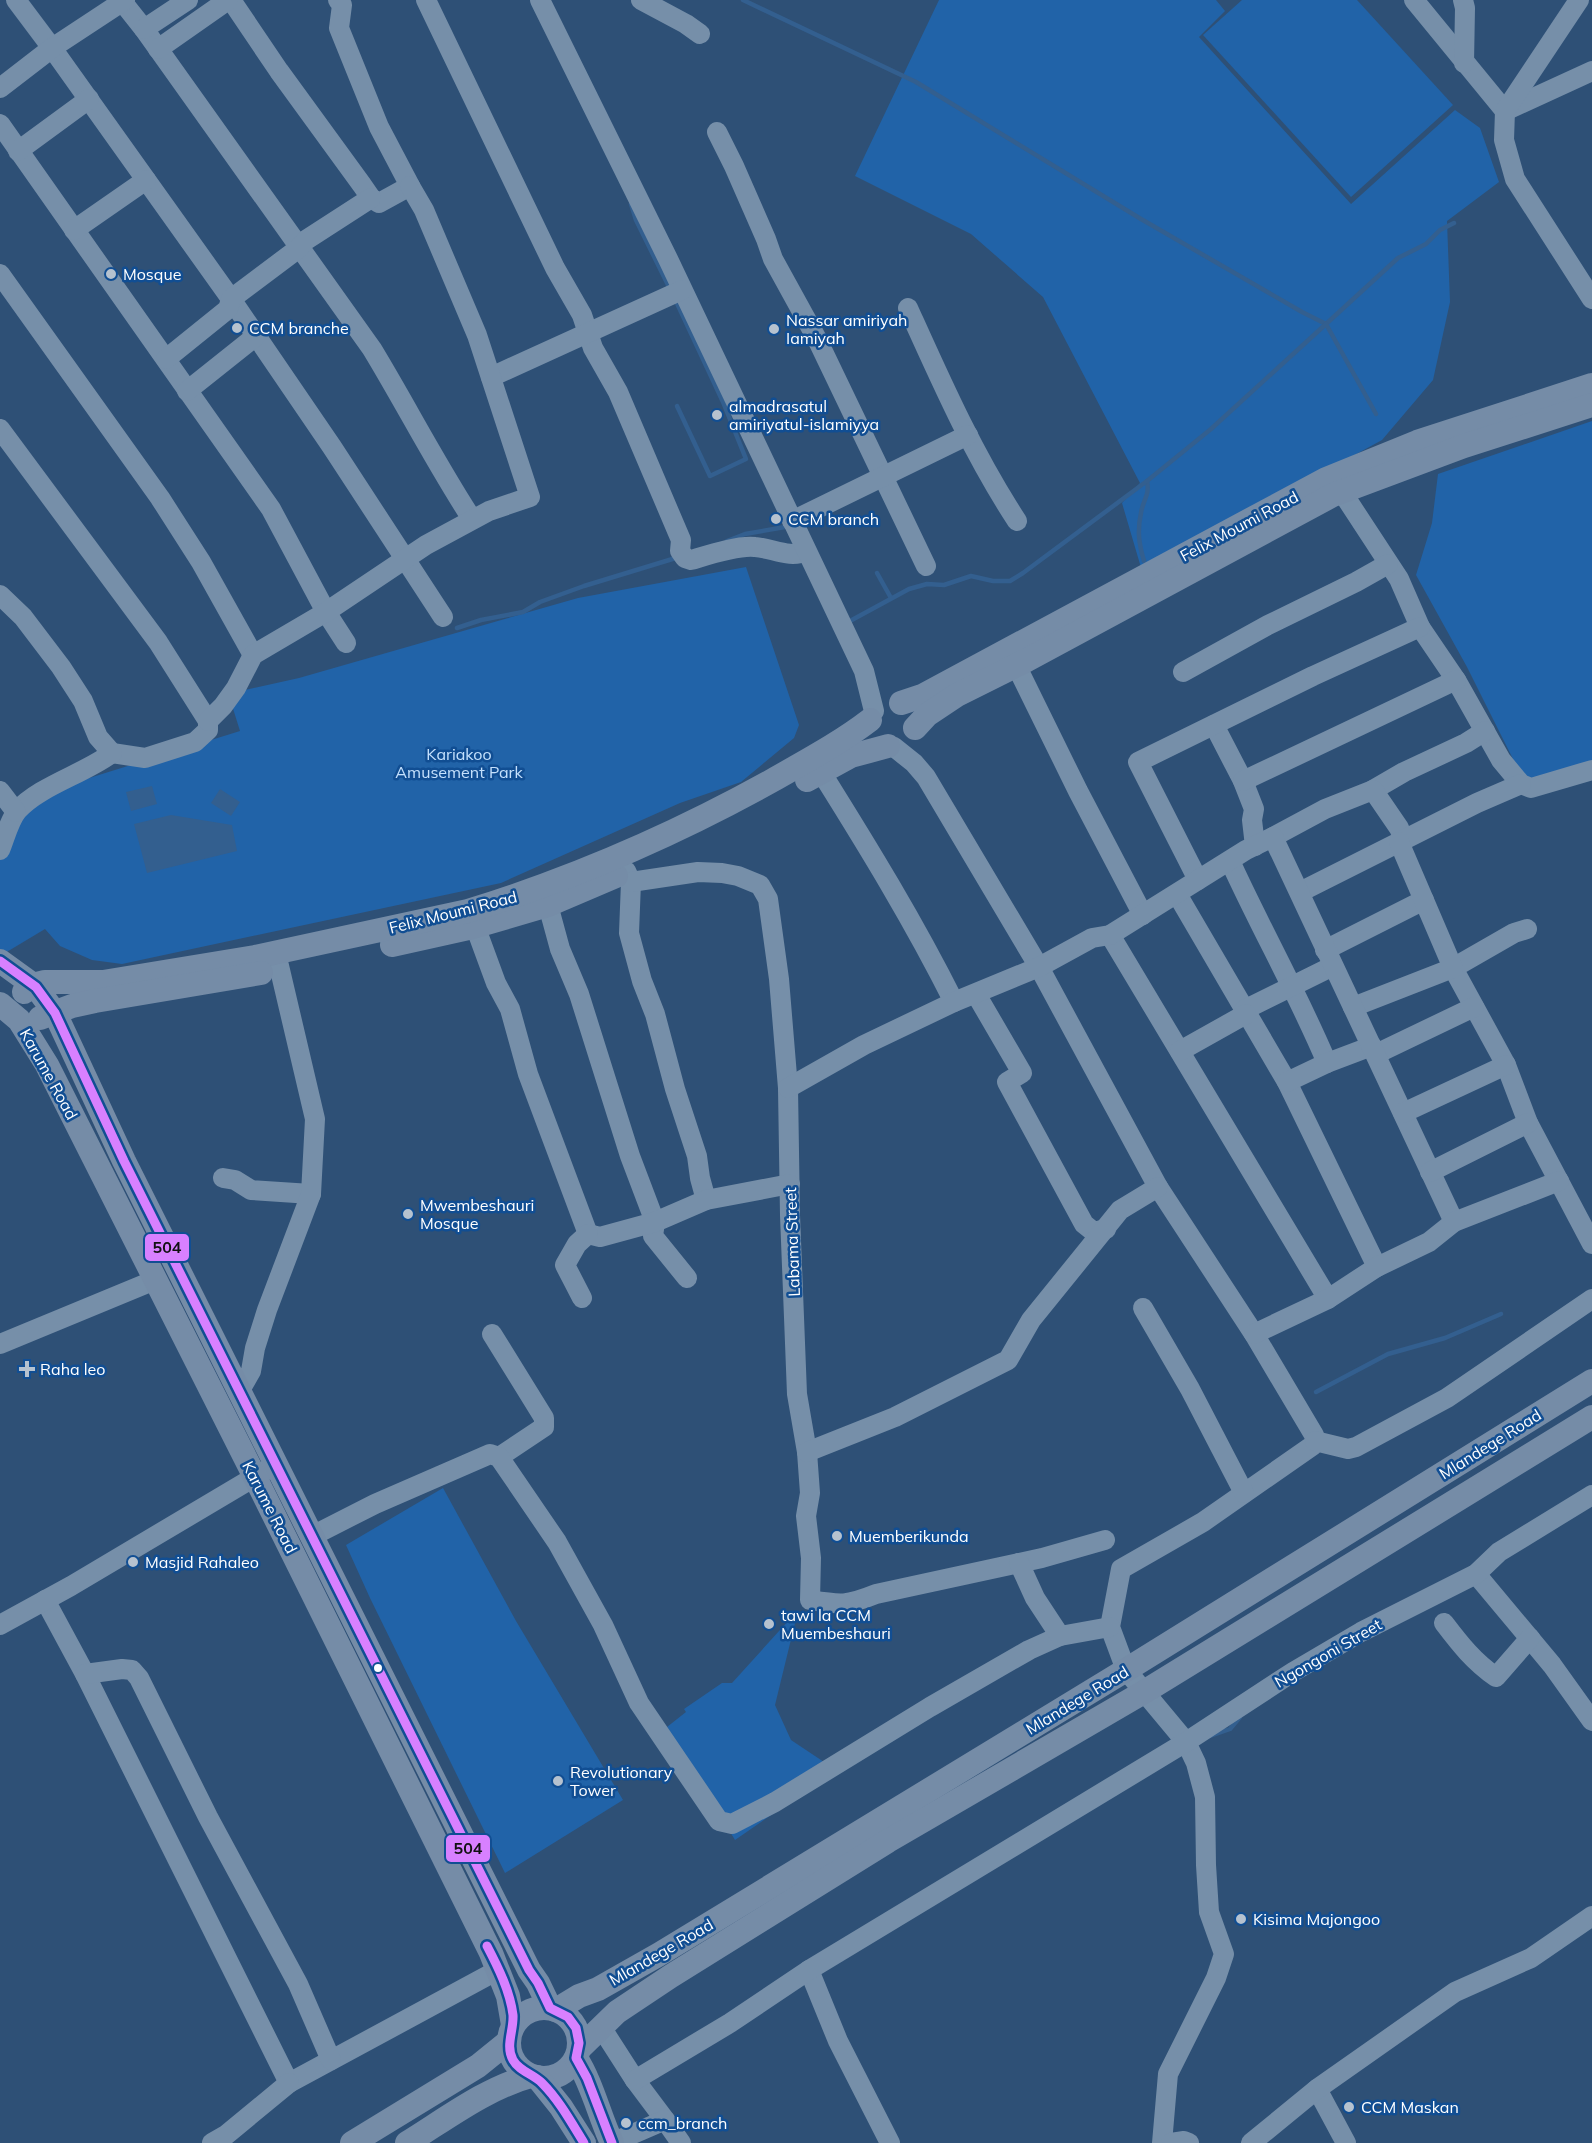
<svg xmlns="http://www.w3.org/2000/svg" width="1592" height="2143" font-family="Mulish,sans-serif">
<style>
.green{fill:#2163a8}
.water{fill:#335f8f}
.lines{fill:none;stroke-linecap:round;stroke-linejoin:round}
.stream{stroke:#335f8f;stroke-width:4.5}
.minor{stroke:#768fa9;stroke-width:20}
.major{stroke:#758ca7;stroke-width:24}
.bus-1-casing{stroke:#114e93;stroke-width:14}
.bus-1{stroke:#d880ff;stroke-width:9}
.poi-dot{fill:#b6c2cf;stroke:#114e93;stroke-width:2}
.bus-dot{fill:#fff;stroke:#114e93;stroke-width:2}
.labels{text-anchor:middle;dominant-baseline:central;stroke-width:5;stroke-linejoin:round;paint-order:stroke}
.poi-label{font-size:16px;fill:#fff;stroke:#114e93;text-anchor:start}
.street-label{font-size:16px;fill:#fff;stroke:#114e93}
.park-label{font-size:16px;fill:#c5e1fd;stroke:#114e93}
.line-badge{stroke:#114e93;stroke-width:2}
.pale-badge-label{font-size:16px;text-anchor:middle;font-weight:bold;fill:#111}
</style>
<rect width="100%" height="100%" fill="#2e5076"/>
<g class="green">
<path d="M939 0H1216L1225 11 1199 37 1351 204 1455 110 1480 128 1499 182 1447 221 1450 302 1433 380 1382 440 1142 571 1122 503 1140 483 1043 297 971 234 855 176Z"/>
<path d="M1242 0H1357L1453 105 1351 197 1203 35Z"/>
<path d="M1592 421V765L1532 783 1519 771 1467 667 1416 575 1432 523 1438 474Z"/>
<path d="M746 567 799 725 794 738 741 782 680 803 501 883 122 964 92 960 60 946 45 929 5 953 0 949V858L26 813 70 784 240 731 230 699 245 690 299 678 578 598Z"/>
<path d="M443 1488 516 1621 623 1800 505 1873 370 1598 346 1545Z"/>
<path d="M796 1619 775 1705 791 1740 836 1770 735 1840 667 1727 686 1712 684 1709 722 1683H732L789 1620Z"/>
</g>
<g class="water">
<path d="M152 786 157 804 131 811 126 792Z"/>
<path d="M220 789 240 802 231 816 211 803Z"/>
<path d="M171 815 232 825 237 851 147 873 134 824Z"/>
</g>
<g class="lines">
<g class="stream">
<path d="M743 0 916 82 1141 219 1302 312 1326 324 1398 258 1426 244 1440 230 1454 223"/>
<path d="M631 204 636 220 670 289"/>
<path d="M675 299 723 402 746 459 710 476 677 406"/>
<path d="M727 541 745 534 785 527"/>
<path d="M1144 561C1139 544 1137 531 1141 513 1143 499 1150 496 1147 481"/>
<path d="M877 573 891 598"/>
<path d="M850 621 909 589 927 584 944 585 971 576 993 581H1010L1023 573 1147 481 1211 429 1326 324 1376 414"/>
<path d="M457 628 481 620 523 612 540 602 584 586 679 557"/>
<path d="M1316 1392 1388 1354 1445 1338 1501 1314"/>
<path d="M1210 1736 1230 1729 1240 1717"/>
</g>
<g class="minor">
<path d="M16 0 52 48 231 299 332 447 443 617"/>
<path d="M121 0 144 29 372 349C406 405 436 464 472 519"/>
<path d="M231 0 279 71 362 185 371 198 379 203 410 186 379 127 339 28 342 5 338 0"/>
<path d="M426 0 555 268 582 315 593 348 618 392 678 533 681 540 680 551 685 558 691 560C708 555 738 545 755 547 772 548 790 559 806 551"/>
<path d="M540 0 668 259 864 671 874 711"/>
<path d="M641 0 686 24 700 34"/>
<path d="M1414 0 1505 111 1592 71"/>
<path d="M1463 0 1465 8 1464 63"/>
<path d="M1579 0 1505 111 1504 140 1515 179 1592 299"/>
<path d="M144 29 188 0"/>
<path d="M158 49 228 0"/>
<path d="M0 88 52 48 125 0"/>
<path d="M0 124 271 509 326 612 346 643"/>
<path d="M717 132 734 166 766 239 773 259 817 339 926 566"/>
<path d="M18 151 89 99"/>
<path d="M74 230 146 180"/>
<path d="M0 274 160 498 201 562 253 655"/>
<path d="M908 308C941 381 973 454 1017 521"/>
<path d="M166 359 228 309 231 299 299 248 306 240 371 198"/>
<path d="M491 377 682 290"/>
<path d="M187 391 256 336"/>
<path d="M0 429 158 642 208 721V730L195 742 145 758 112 753"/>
<path d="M1335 479 1342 492 1399 579 1420 627 1456 680 1501 760 1521 784 1531 788 1592 770"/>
<path d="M792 521 968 435"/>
<path d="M0 595 23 617 61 667 83 701 98 737 112 753C84 774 39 786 17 811 9 821 5 838 0 850"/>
<path d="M1016 665 1078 791 1143 915"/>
<path d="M1183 672 1268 625 1356 582 1388 564"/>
<path d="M208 721 223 706 236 688 253 655 326 612 426 545 489 511 530 497 477 335 424 210 410 186"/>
<path d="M1214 725 1243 781 1254 809 1252 820 1255 846"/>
<path d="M894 747 914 763 926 777 1039 967 1158 1187 1254 1334 1314 1435 1315 1441 1312 1446 1203 1522 1121 1569 1110 1627 1126 1670 1186 1742 1196 1763 1205 1797 1206 1865 1209 1912 1224 1954 1216 1978 1168 2074 1162 2143"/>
<path d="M821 772C868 847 914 922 954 1002"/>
<path d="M1243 781 1456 680"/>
<path d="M1373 790 1404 772 1466 743 1485 731"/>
<path d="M0 791 16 812"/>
<path d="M1273 837 1325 809 1373 790 1399 828 1404 840"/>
<path d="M1230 861C1261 929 1298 994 1327 1063"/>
<path d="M626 871 631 882 629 933 642 981 655 1014 675 1089 697 1156 700 1178 706 1200"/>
<path d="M1198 880 1138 762 1313 676 1420 627"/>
<path d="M631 882 698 872 722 873 738 876 760 885 768 899 779 979 788 1088 790 1215 797 1394 807 1452 810 1493 806 1516 811 1558 810 1600C841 1605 846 1606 876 1594L1042 1558 1105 1540"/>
<path d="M1300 892 1477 803 1521 784"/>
<path d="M1177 894 1287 1082 1377 1267"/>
<path d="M548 905 560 949 579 994 630 1156 655 1222 653 1236 687 1278"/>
<path d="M481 925 478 934 496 983 510 1009 528 1074 588 1234"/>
<path d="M1527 929 1514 933 1453 968 1506 1065 1528 1123 1592 1244"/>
<path d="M1110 935 1328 1299"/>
<path d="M1325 950 1424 900"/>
<path d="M976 994 1022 1073 1007 1082 1084 1224 1094 1232 1106 1229"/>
<path d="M1353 1007 1453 968 1399 842"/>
<path d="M1244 1010 1333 966"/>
<path d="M1180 1051 1246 1014"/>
<path d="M1376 1054 1474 1007"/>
<path d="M1287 1082 1327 1063 1372 1046"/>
<path d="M788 1088 864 1045 954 1002 1039 967 1092 938 1110 935 1246 850 1273 837 1454 1222"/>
<path d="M1403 1113 1506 1065"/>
<path d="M1430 1172 1528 1123"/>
<path d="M223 1178 235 1180 251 1190 311 1194"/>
<path d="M588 1234 600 1237 655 1222 706 1200 790 1184"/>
<path d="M582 1298 565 1265 577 1244 588 1234"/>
<path d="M1143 1308 1190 1389 1244 1493"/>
<path d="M492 1334 544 1418V1427L499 1457"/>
<path d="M1254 1334 1328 1299 1377 1267 1429 1242 1454 1222 1559 1181"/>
<path d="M0 1344 155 1280"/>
<path d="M239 1392 251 1371 255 1348 267 1310 311 1194 315 1119 276 953"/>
<path d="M1315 1441 1348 1449 1356 1447 1447 1398 1592 1299"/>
<path d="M807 1452 895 1417 1008 1360 1031 1320 1120 1210 1158 1187"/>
<path d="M312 1536 375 1504 490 1454 499 1457 557 1542 603 1625 639 1703 719 1821 732 1824 775 1802 930 1707 1029 1650 1060 1636"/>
<path d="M1019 1563 1035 1598 1060 1636 1110 1627"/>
<path d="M1476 1574 1552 1665 1592 1721"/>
<path d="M45 1600 85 1674 289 2083 498 1970"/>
<path d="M1444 1623C1460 1644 1474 1662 1496 1677L1530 1638"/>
<path d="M0 1625 71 1586 268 1469"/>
<path d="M85 1674 122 1669 132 1670 139 1678 208 1817 298 1984 331 2060"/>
<path d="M809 1970 838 2041 890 2143"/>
<path d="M601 2027 635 2080 665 2120"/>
<path d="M635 2080 730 2023 809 1970 1186 1742 1293 1672 1361 1632 1476 1574 1499 1552 1592 1495"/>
<path d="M1317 2089 1346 2143"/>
<path d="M212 2143 226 2135 289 2083"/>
<path d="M612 2143 665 2120 681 2143"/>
<path d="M1171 2143 1184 2141 1189 2143"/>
<path d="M1251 2143 1317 2089 1455 1992 1531 1958 1592 1916"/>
</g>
<g class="major">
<path d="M901 703 922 696 1326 479 1417 442 1592 385"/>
<path d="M915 728 927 715 957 695 1027 660 1333 495 1464 446 1592 405"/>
<path d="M807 780 851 756 888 746"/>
<path d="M392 945 473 927 548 905 616 876"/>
<path d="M0 961 36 987 55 1013 124 1161 529 1970 538 1983 550 2008"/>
<path d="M24 992 33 985 45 982H103L255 957 468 911C575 878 676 834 773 780 806 761 840 743 870 720"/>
<path d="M0 1004 19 1020 47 1065 255 1477 491 1953 508 1996 513 2025"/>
<path d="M40 1018 72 1006 95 1001 261 973"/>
<circle cx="544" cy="2043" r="35"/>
<path d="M556 2010 579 1996 598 1989 658 1955 1126 1670 1592 1381"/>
<path d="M579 2049 617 2012 671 1976 888 1841 1144 1692 1592 1417"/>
<path d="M576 2058C592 2083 599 2115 612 2143"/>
<path d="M537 2077 561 2107 584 2143"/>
<path d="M352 2143 478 2066 509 2041"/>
<path d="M407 2143C446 2119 486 2088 531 2076"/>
</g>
<defs>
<g id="bus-1">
<path d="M0 961 36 987 55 1013 124 1161 529 1970 538 1983 550 2008 568 2017 576 2028 579 2043 576 2058 587 2078 612 2143"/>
<path d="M487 1946C498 1967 510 1991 513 2015 514 2030 505 2046 513 2060 519 2071 533 2074 542 2083 559 2100 571 2122 584 2143"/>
</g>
</defs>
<use href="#bus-1" class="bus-1-casing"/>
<use href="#bus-1" class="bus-1"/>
</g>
<g class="poi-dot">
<circle cx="111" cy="274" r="6"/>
<circle cx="237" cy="328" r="6"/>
<circle cx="774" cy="329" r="6"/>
<circle cx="717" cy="415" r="6"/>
<circle cx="776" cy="519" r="6"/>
<circle cx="408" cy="1214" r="6"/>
<path d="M24 1360h6v6h6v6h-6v6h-6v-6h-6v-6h6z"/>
<circle cx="837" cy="1536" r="6"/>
<circle cx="133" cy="1562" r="6"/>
<circle cx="769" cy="1624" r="6"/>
<circle cx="558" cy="1781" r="6"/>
<circle cx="1241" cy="1919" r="6"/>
<circle cx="1349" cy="2107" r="6"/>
<circle cx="626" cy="2123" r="6"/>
</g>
<circle class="bus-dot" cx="378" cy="1668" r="5"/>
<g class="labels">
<g class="poi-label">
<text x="123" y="274">Mosque</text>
<text x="786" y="320">Nassar amiriyah<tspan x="786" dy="18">Iamiyah</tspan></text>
<text x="249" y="328">CCM branche</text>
<text x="729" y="406">almadrasatul<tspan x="729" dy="18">amiriyatul-islamiyya</tspan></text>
<text x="788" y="519">CCM branch</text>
<text x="420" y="1205">Mwembeshauri<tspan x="420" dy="18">Mosque</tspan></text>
<text x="40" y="1369">Raha leo</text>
<text x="849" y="1536">Muemberikunda</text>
<text x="145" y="1562">Masjid Rahaleo</text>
<text x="781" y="1615">tawi la CCM<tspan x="781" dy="18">Muembeshauri</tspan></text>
<text x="570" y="1772">Revolutionary<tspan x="570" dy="18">Tower</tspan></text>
<text x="1253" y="1919">Kisima Majongoo</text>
<text x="1361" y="2107">CCM Maskan</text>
<text x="638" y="2123">ccm_branch</text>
</g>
<g class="street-label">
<text transform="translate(1239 526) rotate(-28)">Felix Moumi Road</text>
<text transform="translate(453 912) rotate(-14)">Felix Moumi Road</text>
<text transform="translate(49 1074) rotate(61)">Karume Road</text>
<text transform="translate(792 1242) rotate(-92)">Labama Street</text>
<text transform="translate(1490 1444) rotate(-32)">Mlandege Road</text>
<text transform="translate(270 1507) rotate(63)">Karume Road</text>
<text transform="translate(1328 1653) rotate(-30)">Ngongoni Street</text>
<text transform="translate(1077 1700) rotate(-31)">Mlandege Road</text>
<text transform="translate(661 1952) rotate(-30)">Mlandege Road</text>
</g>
<g class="park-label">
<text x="459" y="754">Kariakoo<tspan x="459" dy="18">Amusement Park</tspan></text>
</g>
</g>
<g class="line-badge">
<rect x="144" y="1233" width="46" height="29" rx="6" fill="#d880ff"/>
<rect x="445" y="1834" width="46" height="29" rx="6" fill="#d880ff"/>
</g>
<g class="pale-badge-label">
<text x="167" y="1253">504</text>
<text x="468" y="1854">504</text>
</g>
</svg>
